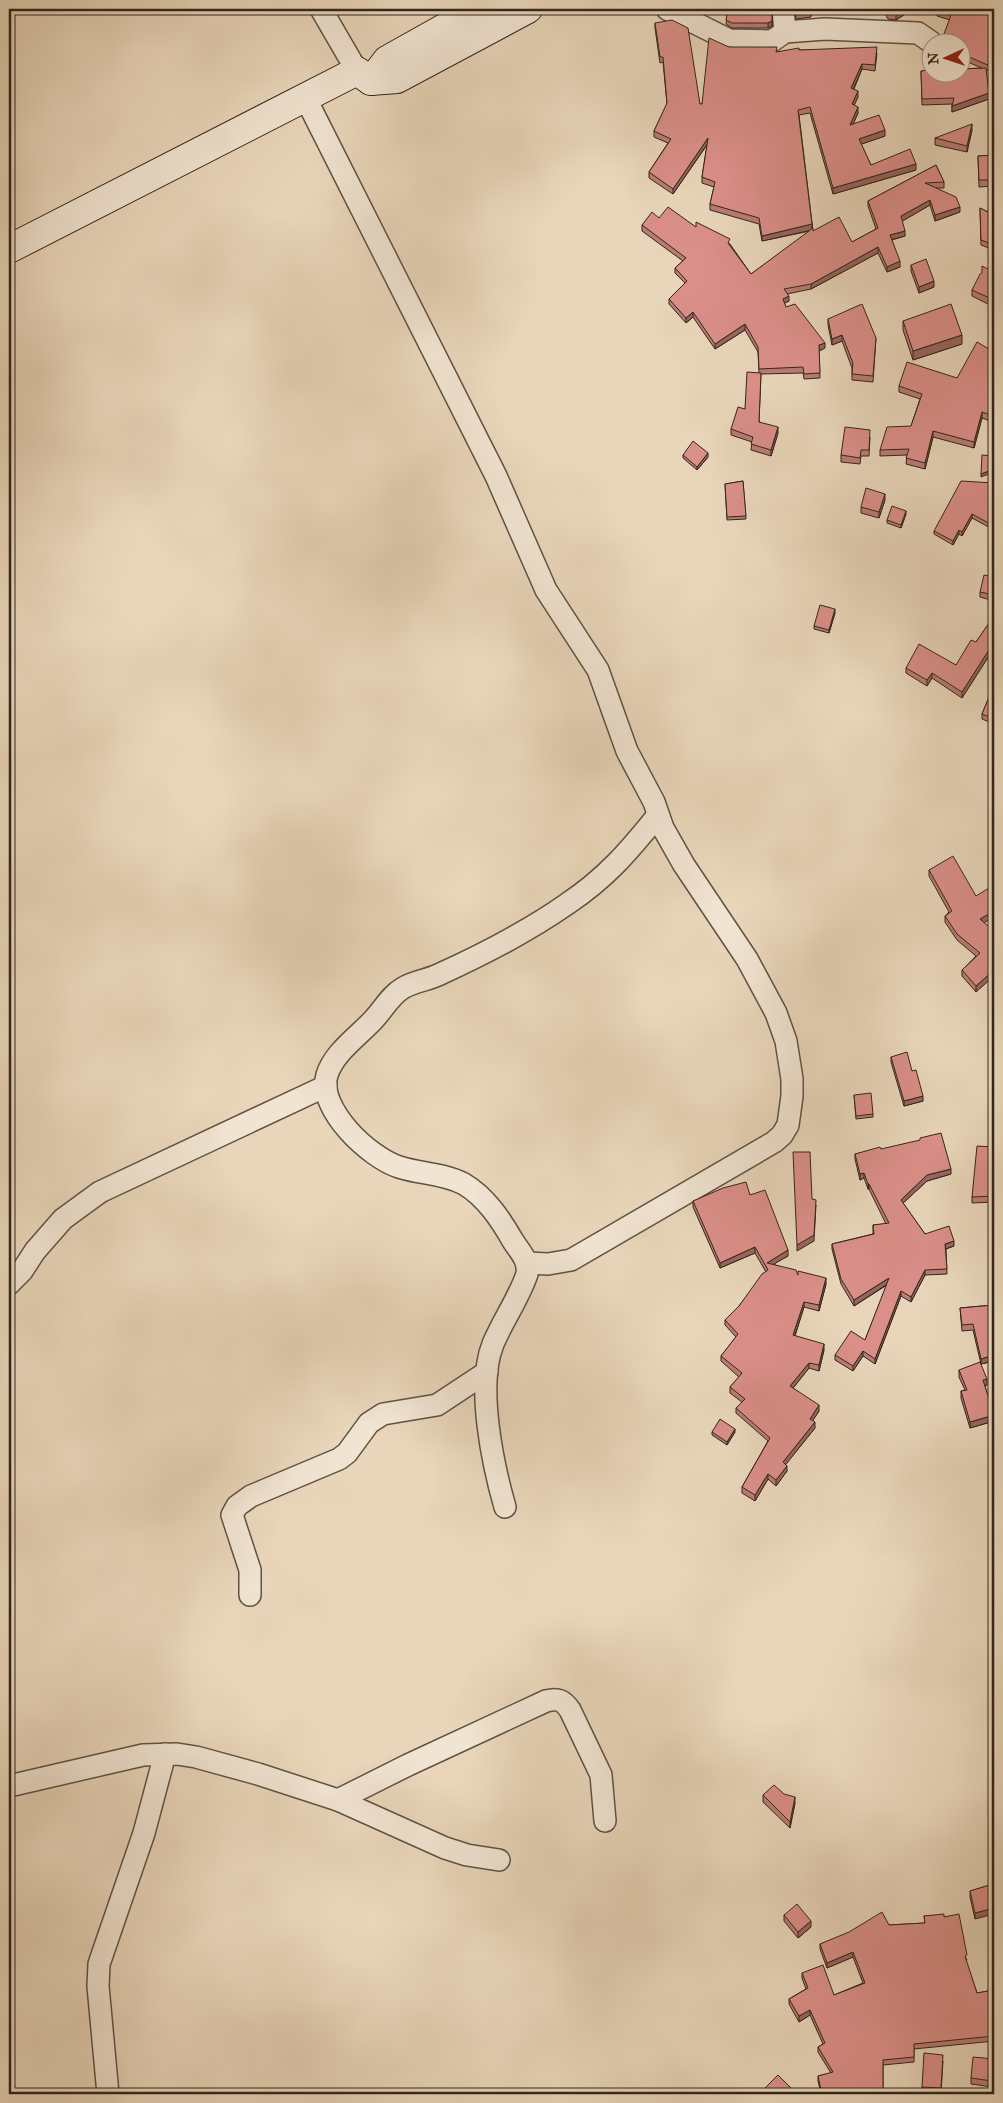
<svg xmlns="http://www.w3.org/2000/svg" width="1003" height="2103" font-family="'IM FELL Great Primer',serif">
<style>
.lines{fill:none;stroke-linecap:round;stroke-linejoin:round}
.street-casing{stroke:#5e5244;stroke-width:24}
.secondary-casing{stroke:#30261c;stroke-width:30}
.street{stroke:#f1e4d2;stroke-width:21}
.secondary{stroke:#f1e4d2;stroke-width:28}
.wall{fill:#bc7b76;stroke:#30261c}
.shaded-wall{fill:#996460;stroke:#30261c}
.building{fill:#db8f89;stroke:#30261c}
</style>
<rect width="100%" height="100%" fill="#e9d6ba"/>
<filter id="stains"><feTurbulence type="fractalNoise" baseFrequency=".004" numOctaves="4"/><feColorMatrix values="0 0 0 0 .2 0 0 0 0 .09 0 0 0 0 .02 0 0 0 .5 -.17"/></filter>
<radialGradient id="worn" r=".72"><stop offset=".6" stop-color="#630" stop-opacity="0"/><stop offset="1" stop-color="#630" stop-opacity=".3"/></radialGradient>
<g class="lines">
<defs>
<g id="street">
<path d="M321 9 357 71"/>
<path d="M667 9 729 40 772 41 785 32 825 29 918 33 931 42"/>
<path d="M783 9 785 32"/>
<path d="M305 97 496 476 546 590 598 670 627 751 654 802 663 828 684 865 747 959 776 1013 786 1041 792 1079V1096L788 1125 782 1135 774 1142 571 1260 548 1264 527 1263"/>
<path d="M9 1284 22 1271 35 1251 63 1219 100 1192 326 1086"/>
<path d="M505 1507C493 1465 476 1386 493 1344 503 1320 519 1298 527 1274 529 1260 520 1252 513 1241 501 1220 486 1197 464 1184 444 1173 420 1174 399 1167 370 1158 317 1109 327 1075 334 1052 359 1036 375 1018 384 1008 391 995 403 988 413 982 427 980 438 975 482 955 527 932 567 904 606 878 629 851 658 815"/>
<path d="M250 1595V1570L232 1515 237 1506 251 1496 339 1459 347 1453 369 1423 383 1414 437 1405 487 1372"/>
<path d="M9 1786 143 1755 177 1754 196 1757 258 1774 338 1800 445 1848 467 1855 499 1860"/>
<path d="M338 1800 408 1765 546 1701C558 1698 563 1700 570 1710L601 1775 605 1821"/>
<path d="M108 2094 98 1986 99 1964 144 1833 165 1754"/>
</g>
<g id="secondary">
<path d="M371 81 387 60 478 9"/>
<path d="M9 249 357 71 371 81 397 79 528 9"/>
</g>
</defs>
<use href="#street" class="street-casing"/>
<use href="#secondary" class="secondary-casing"/>
<use href="#street" class="street"/>
<use href="#secondary" class="secondary"/>
</g>
<g class="wall">
<path d="M712 9H772V26L768 28H732L726 24 727 15 712 13Z"/>
<path d="M795 9H813L811 17 796 19Z"/>
<path d="M882 9H913L896 20 888 19Z"/>
<path d="M935 9H994V69L990 71 986 70 989 99 952 112V104L922 105 921 71 982 68 960 59V42L950 20 937 16Z"/>
<path d="M655 23 700 104H702L729 47 777 52 799 50 877 53 875 71 862 69 854 89 858 97 854 105 858 113 853 124 885 136 861 144 871 165 916 170 833 194 810 113 799 115 813 231 852 242 876 229 868 206V201L936 165 944 182V188H936L960 212 935 221 930 205 902 221 905 236 892 240 900 267 887 272 878 253 811 289 787 294 789 301 784 303 786 307 825 348 819 351 820 378 804 379 803 373 761 374 759 422 778 433 771 456 751 450 752 442 731 435V429L745 409 759 372 758 352 745 330 715 349 693 317 686 323 669 304V299L685 283 675 273V268L683 261 642 231V225L659 218 696 227 730 244 751 274 810 231 762 241 759 224 710 210V204L714 187 702 183V177L707 145 673 194 649 178V172L668 143 654 137V131L667 104 663 62 660 63 655 28Z"/>
<path d="M972 130 967 152 935 145V138Z"/>
<path d="M994 155V186L979 187 978 156Z"/>
<path d="M980 208 994 215V250L981 245Z"/>
<path d="M911 265 934 287 919 293 911 271Z"/>
<path d="M994 272V307L972 296V290Z"/>
<path d="M828 319 876 338 873 382 852 380V368L842 341 832 345 828 325Z"/>
<path d="M903 321 962 344 913 360 903 330Z"/>
<path d="M993 368H994V419L993 422 982 418 974 448 933 437 925 469 906 464 907 455 880 456V450L911 426 920 399 899 392V386L957 378Z"/>
<path d="M870 437 869 456H861L860 464 841 462V455Z"/>
<path d="M683 455 708 457 697 470 683 458Z"/>
<path d="M743 481 746 519 727 520 725 484Z"/>
<path d="M994 483V530L972 518 962 536 959 534 953 545 934 534V531Z"/>
<path d="M885 500 879 518 861 513V507Z"/>
<path d="M906 514 901 528 887 523V520Z"/>
<path d="M994 577V601L980 597V592Z"/>
<path d="M835 613 829 633 814 629V626Z"/>
<path d="M994 616V648L962 698 932 678 927 686 906 673V668L956 665 976 642Z"/>
<path d="M994 685V724L982 719V714Z"/>
<path d="M929 870 985 923 976 992 962 976V970L976 956 957 940 945 922V916L949 912 929 876Z"/>
<path d="M891 1057 912 1071 923 1101 904 1106 891 1062Z"/>
<path d="M854 1095 873 1114V1117L856 1119Z"/>
<path d="M994 1147V1202L972 1203V1197Z"/>
<path d="M881 1149 951 1174 927 1181 903 1203 925 1234 954 1246 946 1249 947 1274 925 1275 911 1302 901 1296 875 1364 863 1356 853 1371 835 1360V1355L865 1340 887 1285 854 1306 841 1284 832 1249V1244L873 1234V1225L886 1224 869 1189H868L864 1178 860 1180 855 1159V1154Z"/>
<path d="M750 1195 788 1256 773 1264 798 1275 826 1284 819 1311 804 1307 795 1336 824 1350 819 1371 809 1368 793 1388 819 1411 812 1421 815 1428 785 1465 787 1471 776 1486 768 1479 755 1501 742 1493V1487L768 1441 736 1413V1408L742 1402 730 1393V1387L739 1377 721 1361V1356L736 1337 725 1325V1320L739 1306 766 1272 755 1253 720 1268 693 1207V1201Z"/>
<path d="M994 1275V1361L981 1364 973 1330 962 1331 960 1308 993 1305Z"/>
<path d="M959 1370 987 1385 985 1386 994 1421 970 1428 961 1398V1391L965 1390 959 1377Z"/>
<path d="M712 1432H735L727 1445 712 1435Z"/>
<path d="M763 1795 795 1803 790 1828 763 1802Z"/>
<path d="M990 1885 975 1919 970 1897V1891Z"/>
<path d="M784 1915 811 1927 798 1938 784 1921Z"/>
<path d="M924 1916 944 1917 967 1960 966 1961 977 1993 994 1990V2041L914 2049V2062L883 2065V2094H821L818 2081V2076L831 2073 818 2052V2047L823 2044 810 2015 799 2022 789 2004V1999L806 1989 802 1978V1973L834 1995 863 1983 853 1957 827 1968 820 1949V1944L889 1925 925 1923Z"/>
<path d="M994 2059 992 2087 971 2084V2078Z"/>
<path d="M943 2061 941 2094 922 2093V2087Z"/>
<path d="M764 2089 791 2091 787 2094H766L764 2092Z"/>
</g>
<g class="shaded-wall">
<path d="M903 9H913L896 20V13Z"/>
<path d="M772 21V26L768 28V23Z"/>
<path d="M862 64V69L851 94V88Z"/>
<path d="M994 64V69L990 71V66Z"/>
<path d="M858 91V97L852 110V104Z"/>
<path d="M989 93V99L952 112V106Z"/>
<path d="M858 107V113L850 131V125Z"/>
<path d="M972 124V130L967 152V146Z"/>
<path d="M885 130V136L859 145V139Z"/>
<path d="M708 138V143L673 194V189Z"/>
<path d="M916 164V170L833 194V188Z"/>
<path d="M930 200V205L901 222V216Z"/>
<path d="M960 207V212L935 221V215Z"/>
<path d="M812 224V230L762 241V236Z"/>
<path d="M905 231V236L890 240V235Z"/>
<path d="M878 247V253L811 289V284Z"/>
<path d="M900 261V267L887 272V267Z"/>
<path d="M934 281V287L919 293V287Z"/>
<path d="M789 296V301L783 304V299Z"/>
<path d="M693 312V317L686 323V318Z"/>
<path d="M745 324V330L715 349V344Z"/>
<path d="M842 335V341L832 345V339Z"/>
<path d="M962 335V344L913 360V351Z"/>
<path d="M825 343V348L819 351V345Z"/>
<path d="M994 360V366L991 373V367Z"/>
<path d="M982 412V418L974 448V442Z"/>
<path d="M778 427V433L771 456V450Z"/>
<path d="M933 431V437L925 469V463Z"/>
<path d="M708 453V457L697 470V467Z"/>
<path d="M994 469V472L981 477V474Z"/>
<path d="M885 494V500L879 518V512Z"/>
<path d="M906 511V514L901 528V525Z"/>
<path d="M972 514V518L962 536V532Z"/>
<path d="M959 530V534L953 545V541Z"/>
<path d="M835 609V613L829 633V630Z"/>
<path d="M994 642V648L962 698V692Z"/>
<path d="M932 673V678L927 686V680Z"/>
<path d="M994 911V917L980 925V919Z"/>
<path d="M994 970V976L976 992V986Z"/>
<path d="M923 1096V1101L904 1106V1101Z"/>
<path d="M951 1169V1174L927 1181 901 1205V1200L927 1175Z"/>
<path d="M864 1173V1178L860 1180V1174Z"/>
<rect x="868" y="1184" width="1" height="5"/>
<path d="M816 1205 814 1241 797 1251V1245Z"/>
<path d="M954 1241V1246L945 1249V1244Z"/>
<path d="M755 1247V1253L720 1268V1263Z"/>
<path d="M788 1250V1256L767 1268V1263Z"/>
<path d="M925 1270V1275L911 1302V1297Z"/>
<path d="M826 1278V1284L819 1311V1305Z"/>
<path d="M889 1278V1283L854 1306V1300Z"/>
<path d="M901 1291V1296L875 1364V1359Z"/>
<path d="M804 1302V1307L793 1341V1335Z"/>
<path d="M824 1344V1350L819 1371V1365Z"/>
<path d="M863 1351V1356L853 1371V1366Z"/>
<path d="M994 1355V1361L981 1364V1359Z"/>
<path d="M809 1363V1368L790 1392V1386Z"/>
<path d="M987 1379V1385L983 1386V1380Z"/>
<path d="M819 1405V1411L810 1425V1419Z"/>
<path d="M994 1415V1421L970 1428V1422Z"/>
<path d="M815 1422V1428L783 1468V1462Z"/>
<path d="M735 1429V1432L727 1445V1442Z"/>
<path d="M787 1466V1471L776 1486V1480Z"/>
<path d="M768 1474V1479L755 1501V1495Z"/>
<path d="M795 1797V1803L790 1828V1822Z"/>
<path d="M994 1908V1914L975 1919V1913Z"/>
<path d="M811 1921V1927L798 1938V1932Z"/>
<path d="M853 1952V1957L827 1968V1963Z"/>
<path d="M810 2010V2015L799 2022V2016Z"/>
<path d="M791 2088V2091L787 2094H784Z"/>
</g>
<g class="building">
<path d="M717 9H772V21L768 23H732L726 20 728 10Z"/>
<path d="M796 9H812L811 11 796 12Z"/>
<path d="M886 9H903L896 13H888Z"/>
<path d="M937 9H994V64L990 66 960 53V42H941L951 15 937 10Z"/>
<path d="M672 20 688 28 700 104H702L709 38 729 47H777L776 52 799 48V50L877 47 875 65 862 64 851 88 858 91 852 104 858 107 850 125 879 115 885 130 859 139 871 165 910 149 916 164 833 188 810 107 798 110 812 224 762 236 759 218 710 204 715 182 702 177 708 138 673 189 649 172 671 139 654 131 667 103 663 57H660L655 23Z"/>
<path d="M986 68 989 93 952 106 954 98 922 99 921 71 930 70V72H960V69Z"/>
<path d="M972 124 967 146 935 138Z"/>
<path d="M994 155V180H979L978 156Z"/>
<path d="M936 165 944 182 925 183 956 197 960 207 935 215 930 200 901 216 905 231 890 235 900 261 887 267 878 247 811 284 784 289 789 296 783 299 786 307 795 304 825 343 819 345 820 373 804 374 803 367 759 369 758 347 745 324 715 344 693 312 686 318 669 299 687 281 675 268 686 258 642 225 652 212 659 218 668 207 696 227V222L730 239 728 243 751 274 813 228V231L839 217 852 242 878 228 868 201Z"/>
<path d="M980 208 994 215V245L981 240Z"/>
<path d="M926 259 934 281 919 287 911 265Z"/>
<path d="M982 266 994 272V300L972 290 980 274 982 273Z"/>
<path d="M862 304 876 338 873 376 852 374 853 363 842 335 832 339 828 319Z"/>
<path d="M951 304 962 335 913 351 903 321Z"/>
<path d="M977 342 994 352V360L991 367 994 368V413L993 416 982 412 974 442 933 431 925 463 906 458 909 449 880 450 887 427 911 426 922 394 899 386 907 362 957 378Z"/>
<path d="M747 372 761 373 759 422 778 427 771 450 751 444 753 437 731 429 738 407 745 409Z"/>
<path d="M845 427 870 430 869 450H861L860 458 841 455Z"/>
<path d="M693 441 708 453 697 467 683 455Z"/>
<path d="M982 455 994 456V469L981 474Z"/>
<path d="M743 481 746 516 727 517 725 484Z"/>
<path d="M961 481 994 483V526L972 514 962 532 959 530 953 541 934 531Z"/>
<path d="M866 488 885 494 879 512 861 507Z"/>
<path d="M892 506 906 511 901 525 887 520Z"/>
<path d="M984 575 994 577V595L980 592Z"/>
<path d="M820 605 835 609 829 630 814 626Z"/>
<path d="M994 616V642L962 692 932 673 927 680 906 668 919 644 956 665 971 640 976 642Z"/>
<path d="M994 685V719L982 714Z"/>
<path d="M953 856 976 896 994 885V911L980 919 994 931V970L976 986 962 970 980 953 957 934 945 916 952 911 929 870Z"/>
<path d="M907 1052 912 1071 916 1070 923 1096 904 1101 891 1057Z"/>
<path d="M871 1093 873 1114 856 1116 854 1095Z"/>
<path d="M941 1133 951 1169 927 1175 901 1200 925 1234 949 1226 954 1241 945 1244 947 1269 925 1270 911 1297 901 1291 875 1359 863 1351 853 1366 835 1355 851 1331 865 1340 889 1278 854 1300 841 1279 832 1244 874 1234 873 1225 889 1223 869 1184H868L864 1173 860 1174 855 1154 880 1147 881 1149 920 1140V1138Z"/>
<path d="M977 1146 994 1147V1196L972 1197Z"/>
<path d="M793 1152H810L812 1199 816 1200 814 1235 797 1245Z"/>
<path d="M746 1182 750 1195 765 1190 788 1250 767 1263 796 1270 798 1275V1271L826 1278 819 1305 804 1302 793 1335 824 1344 819 1365 809 1363 790 1386 819 1405 810 1419 815 1422 783 1462 787 1466 776 1480 768 1474 755 1495 742 1487 770 1438 736 1408 745 1399 730 1387 742 1373 721 1356 738 1334 725 1320 739 1306 762 1274 768 1270 755 1247 720 1263 693 1201 723 1188Z"/>
<path d="M992 1275H994V1355L981 1359 973 1324 962 1325 960 1308 994 1305Z"/>
<path d="M980 1362 987 1379 983 1380 994 1415 970 1422 961 1391 967 1390 959 1370Z"/>
<path d="M720 1419 735 1429 727 1442 712 1432Z"/>
<path d="M774 1785 784 1794 795 1797 790 1822 763 1795Z"/>
<path d="M990 1885 994 1901V1908L975 1913 970 1891Z"/>
<path d="M797 1904 811 1921 798 1932 784 1915Z"/>
<path d="M882 1912 889 1925 925 1923 924 1916 944 1914V1917L959 1914 967 1955 965 1956 977 1993 994 1990V2036L914 2044V2057L883 2060V2094H843V2093L838 2094H822L818 2076 833 2072 818 2047 825 2043 810 2010 799 2016 789 1999 808 1988 802 1973 823 1965 834 1995 865 1983 853 1952 827 1963 820 1944 849 1932Z"/>
<path d="M924 2053 943 2055 941 2088 922 2087Z"/>
<path d="M973 2057 994 2059 992 2081 971 2078Z"/>
<path d="M778 2075 791 2088 784 2094H769L764 2089Z"/>
</g>
<rect width="1003" height="2103" fill="none" stroke="#e9d6ba" stroke-width="30"/>
<rect x="10" y="10" width="983" height="2083" fill="none" stroke="#30261c" stroke-width="2.5"/>
<rect x="15" y="15" width="973" height="2073" fill="none" stroke="#30261c"/>
<g transform="translate(946 58) rotate(267)"><circle r="24" fill="#f1e4d2" stroke="#a49889"/>
<path d="M0-4L9 19L0 12L-9 19Z" fill="#8f2418"/>
<text y="-8" font-size="14" font-weight="bold" text-anchor="middle" fill="#30261c">N</text>
</g>
<rect width="100%" height="100%" filter="url(#stains)"/>
<rect width="100%" height="100%" fill="url(#worn)"/>
</svg>
